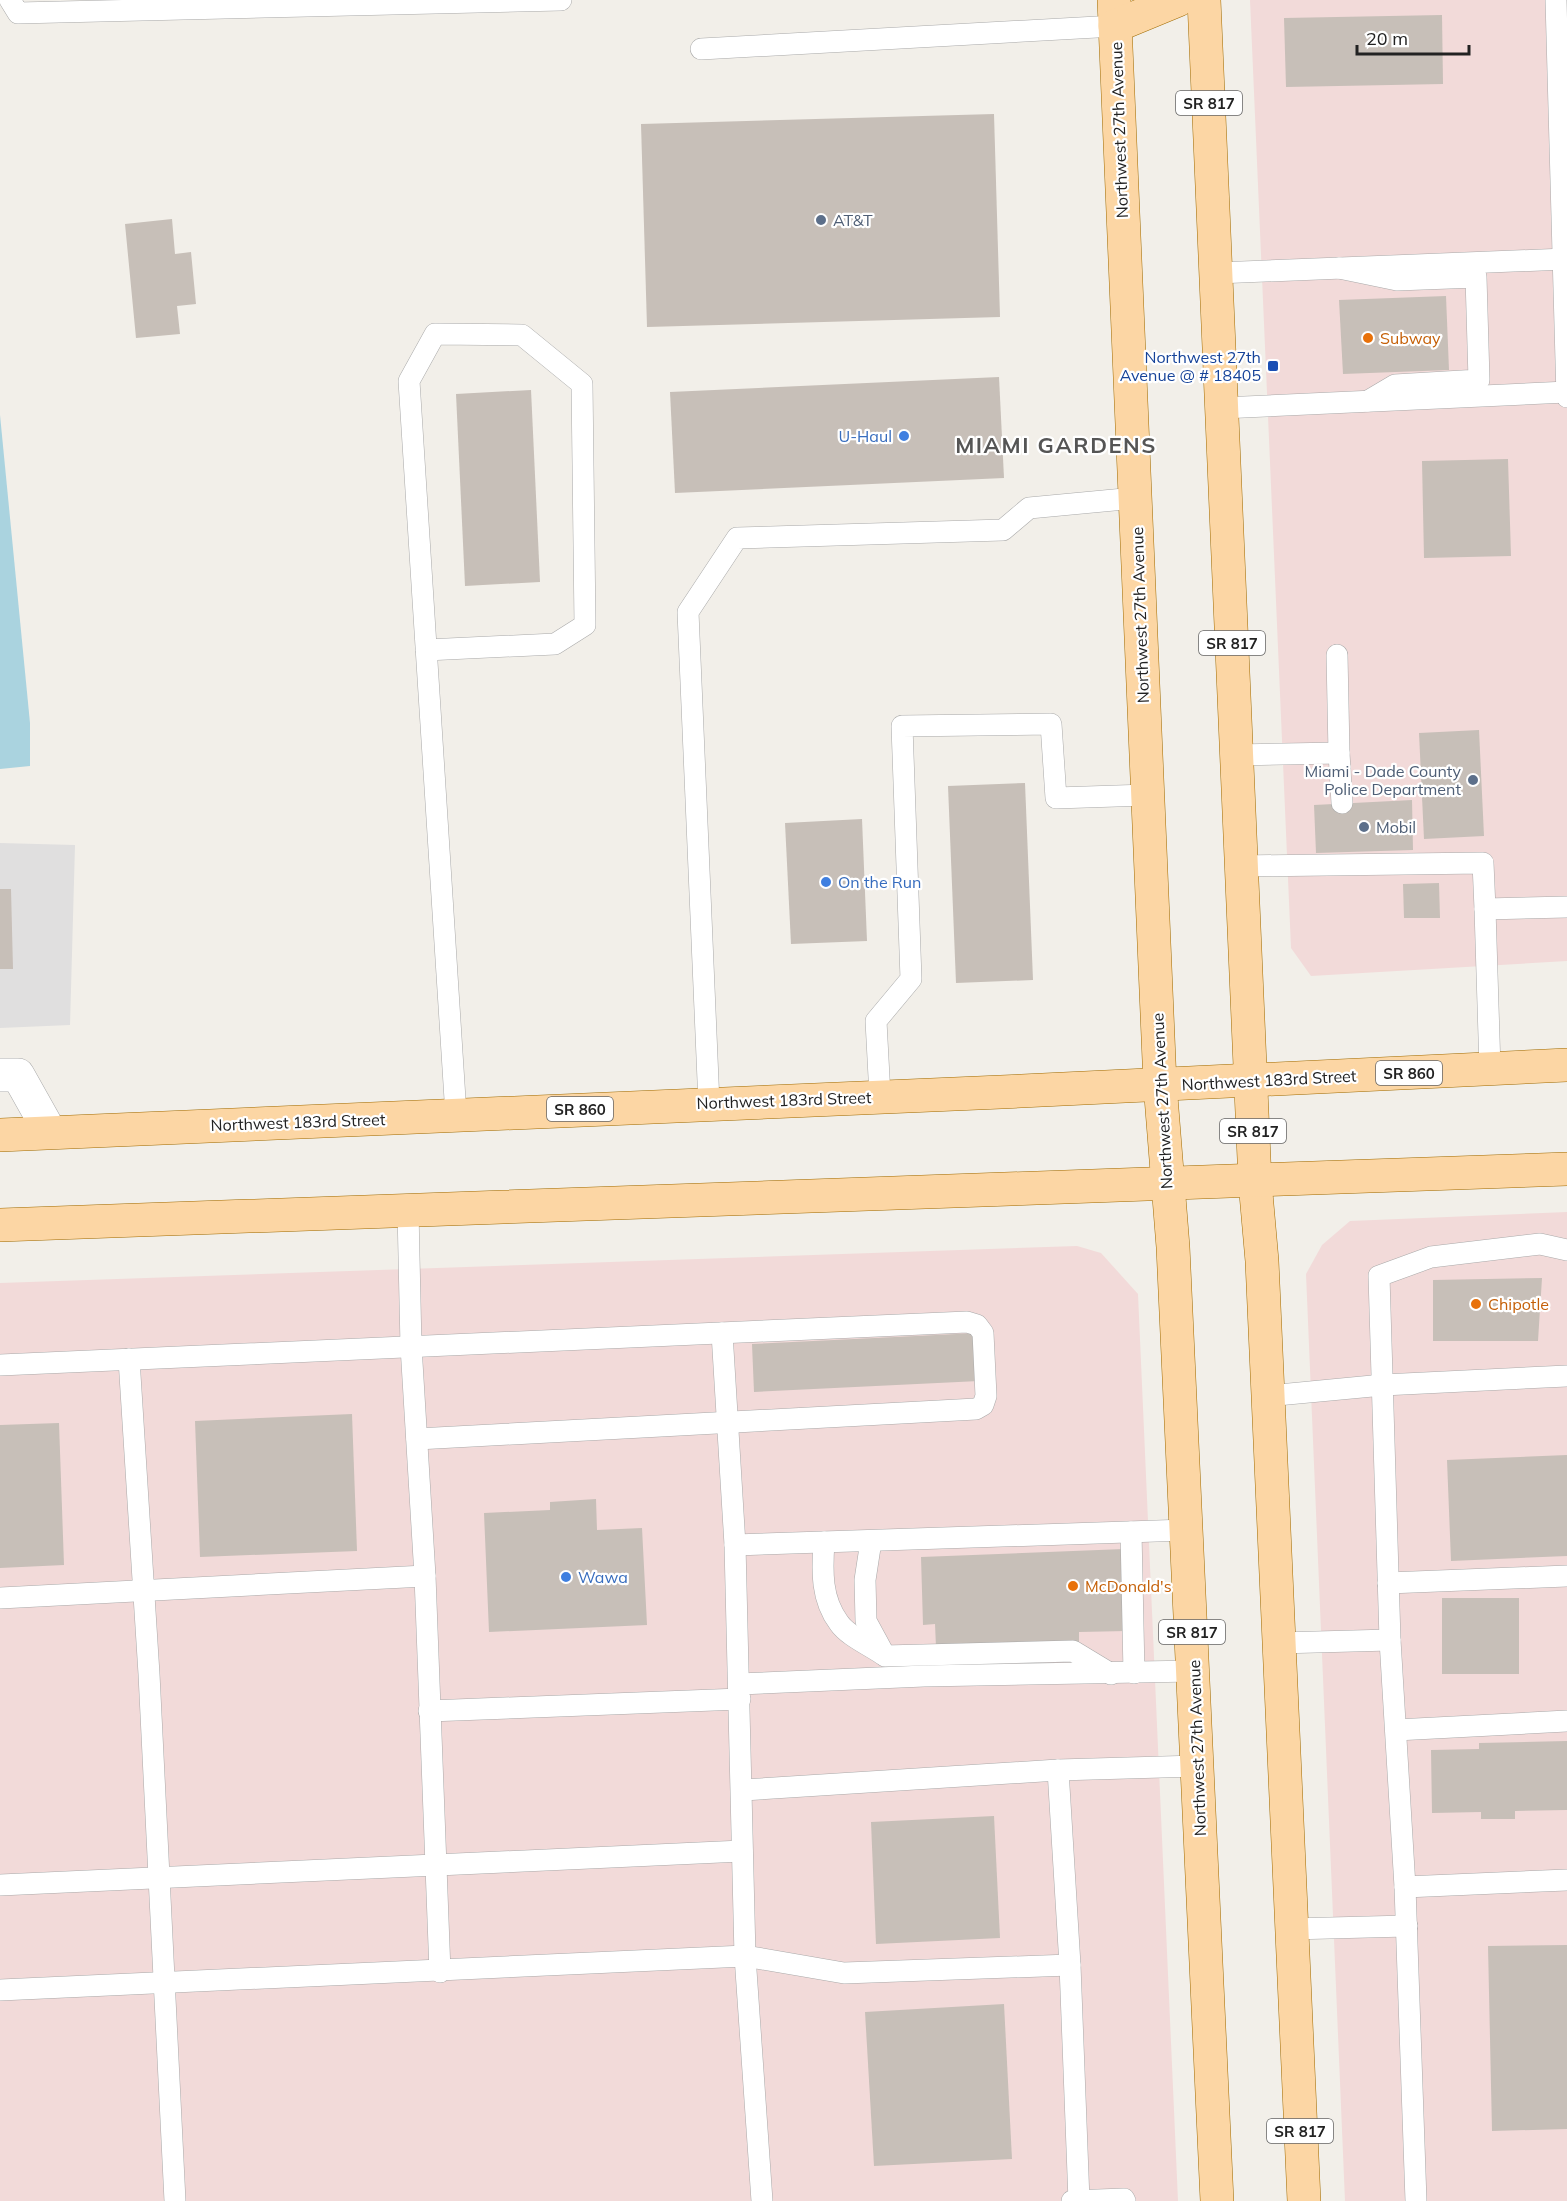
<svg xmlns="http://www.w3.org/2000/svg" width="1567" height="2201" font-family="Mulish,sans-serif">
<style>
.residential{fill:#e0dfdf}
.commercial{fill:#f2dad9}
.water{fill:#aad3df}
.building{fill:#c7bfb8}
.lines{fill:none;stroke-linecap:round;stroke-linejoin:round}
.service-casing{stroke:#a9a9a9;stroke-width:22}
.minor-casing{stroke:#a9a9a9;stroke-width:34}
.primary-casing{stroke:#a06b00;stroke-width:34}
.service{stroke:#fff;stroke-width:21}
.minor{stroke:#fff;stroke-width:33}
.primary{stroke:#fcd6a4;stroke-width:33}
.service-dot{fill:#5c6f8a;stroke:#fff;stroke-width:2}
.food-dot{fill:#e8710a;stroke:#fff;stroke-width:2}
.transit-dot{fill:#1a4fb4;stroke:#fff;stroke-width:2}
.shop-dot{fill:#3f7fe0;stroke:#fff;stroke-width:2}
.labels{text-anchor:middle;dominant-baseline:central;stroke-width:4.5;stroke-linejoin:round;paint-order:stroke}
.shield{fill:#fff;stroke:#646464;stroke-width:1.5}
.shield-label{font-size:15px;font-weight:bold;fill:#222}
.street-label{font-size:16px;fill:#222;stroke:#fff}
.service-label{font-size:16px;fill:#4e5e75;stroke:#fff;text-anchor:start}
.food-label{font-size:16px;fill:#c56008;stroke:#fff;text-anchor:start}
.transit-label{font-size:16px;fill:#164399;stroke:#fff;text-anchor:end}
.shop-label{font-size:16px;fill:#366cbe;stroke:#fff;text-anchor:start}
.district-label{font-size:22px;font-weight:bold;letter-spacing:1.5px;fill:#555;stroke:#fff}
</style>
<rect width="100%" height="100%" fill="#f2efe9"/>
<path class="residential" d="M0 843 75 845 70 1025 0 1028Z"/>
<g class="commercial">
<path d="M1250 0H1567V961L1311 976 1291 948Z"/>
<path d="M1567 1212V2201H1345L1306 1274 1322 1245 1350 1221Z"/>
<path d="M1077 1246 1101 1253 1138 1294 1178 2201H0V1283Z"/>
</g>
<path class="water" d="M0 415 30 723V766L0 769Z"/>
<g class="building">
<path d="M1442 15 1443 84 1286 87 1284 18Z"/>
<path d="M994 114 1000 317 647 327 641 124Z"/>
<path d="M172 219 175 254 191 252 196 304 177 306 180 334 136 338 125 224Z"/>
<path d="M1446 296 1449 370 1343 374 1339 300Z"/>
<path d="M999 377 1004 478 675 493 670 392Z"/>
<path d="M531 390 540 582 465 586 456 394Z"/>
<path d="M1508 459 1511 556 1424 558 1422 461Z"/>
<path d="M1479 730 1484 836 1424 839 1419 733Z"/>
<path d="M1025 783 1033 980 956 983 948 786Z"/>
<path d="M1412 800 1413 850 1316 853 1314 805Z"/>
<path d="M862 819 867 941 791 944 785 823Z"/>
<path d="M1439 883 1440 918H1404L1403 884Z"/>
<path d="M0 889H11L13 969H0Z"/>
<path d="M1542 1278 1538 1341H1433V1280Z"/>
<path d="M977 1333 979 1381 754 1392 752 1344Z"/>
<path d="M352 1414 357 1551 200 1557 195 1421Z"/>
<path d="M59 1423 64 1565 0 1568V1425Z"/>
<path d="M1567 1455V1556L1451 1561 1447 1460Z"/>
<path d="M596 1499 597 1530 642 1528 647 1625 489 1632 484 1513 550 1510V1502Z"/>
<path d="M1124 1549 1127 1631 1079 1632V1642L936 1647 935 1624 923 1625 921 1557Z"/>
<rect x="1442" y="1598" width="77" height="76"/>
<path d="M1567 1741V1810L1515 1811V1819H1481V1812L1432 1813 1431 1750 1479 1749V1743Z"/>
<path d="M994 1816 1000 1938 876 1944 871 1822Z"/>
<path d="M1567 1945V2129L1492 2131 1488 1946Z"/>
<path d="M1004 2004 1012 2159 874 2166 865 2012Z"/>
</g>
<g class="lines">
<defs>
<g id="service">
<path d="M10 0 18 13 561 0"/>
<path d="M1556 0 1567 397"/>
<path d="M701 49 1115 26"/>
<path d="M1339 268 1397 280 1476 277 1479 380 1395 385 1368 401"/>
<path d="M1217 273 1565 259"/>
<path d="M1222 408 1567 392"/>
<path d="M426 650 555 644 585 625 582 384 522 335 435 334 409 381 456 1115"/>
<path d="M1339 753 1342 803"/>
<path d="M1237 755 1339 753 1337 655"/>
<path d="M1241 866 1483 863 1485 909"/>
<path d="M1490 1069 1485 909 1567 907"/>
<path d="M880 1096 876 1021 911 979 902 726 1051 724 1056 798 1147 795"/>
<path d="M709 1104 688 612 737 538 1003 530 1029 508 1135 498"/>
<path d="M408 1211 411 1346 425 1576 440 1972"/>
<path d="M722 1333 735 1545 745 1956 762 2201"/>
<path d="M129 1359 149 1674 175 2201"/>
<path d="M0 1365 967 1322 977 1325 983 1333 986 1396 983 1405 976 1409 417 1439"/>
<path d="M1268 1396 1383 1385 1567 1376"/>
<path d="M1131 1532 1134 1673"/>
<path d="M871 1541 865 1580 866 1621 885 1656 1073 1651 1111 1674"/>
<path d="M824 1542C822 1571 821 1599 839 1623 848 1636 869 1645 882 1654"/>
<path d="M735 1545 1186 1530"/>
<path d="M1388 1583 1567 1576"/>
<path d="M0 1598 425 1576"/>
<path d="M1279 1643 1390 1640"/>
<path d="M739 1684 924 1676 1194 1671"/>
<path d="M429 1711 740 1699"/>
<path d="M1396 1730 1567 1721"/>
<path d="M1058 1770 1070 1965 1079 2201"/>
<path d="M743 1790 1058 1770 1197 1766"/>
<path d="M0 1885 742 1851"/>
<path d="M1405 1887 1567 1880"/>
<path d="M1291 1929 1407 1926"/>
<path d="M0 1990 745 1956 844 1973 1070 1965"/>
<path d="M1072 2201 1124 2199 1125 2201"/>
<path d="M1416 2201 1405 1887 1390 1640 1379 1276 1431 1257 1540 1244 1567 1250"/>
</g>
<path id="minor" d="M0 1075H18L50 1132"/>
<g id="primary">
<path d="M1114 0 1160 1084 1173 1247 1217 2201"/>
<path d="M1204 0 1255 1182 1262 1261 1304 2201"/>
<path d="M1115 26 1178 0"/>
<path d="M0 1135 1001 1092 1567 1065"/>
<path d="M0 1225 1567 1169"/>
</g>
</defs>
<use href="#service" class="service-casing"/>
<use href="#minor" class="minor-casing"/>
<use href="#primary" class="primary-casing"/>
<use href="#service" class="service"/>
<use href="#minor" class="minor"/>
<use href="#primary" class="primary"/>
</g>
<g class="service-dot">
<circle cx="821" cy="220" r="6"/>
<circle cx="1473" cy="780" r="6"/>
<circle cx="1364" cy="827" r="6"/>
</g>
<g class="food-dot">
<circle cx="1368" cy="338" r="6"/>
<circle cx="1476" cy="1304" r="6"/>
<circle cx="1073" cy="1586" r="6"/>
</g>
<rect class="transit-dot" x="1267" y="360" width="12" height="12" rx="3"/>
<g class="shop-dot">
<circle cx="904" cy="436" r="6"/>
<circle cx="826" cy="882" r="6"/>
<circle cx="566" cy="1577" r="6"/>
</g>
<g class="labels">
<g class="shield">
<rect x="1176" y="91" width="66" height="24" rx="4.5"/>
<rect x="1199" y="631" width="66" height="24" rx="4.5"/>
<rect x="1376" y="1061" width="66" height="24" rx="4.5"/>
<rect x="547" y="1097" width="66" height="24" rx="4.5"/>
<rect x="1220" y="1119" width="66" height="24" rx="4.5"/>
<rect x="1159" y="1620" width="66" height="24" rx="4.5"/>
<rect x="1267" y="2119" width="66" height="24" rx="4.5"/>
</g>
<g class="shield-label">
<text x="1209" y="103">SR 817</text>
<text x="1232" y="643">SR 817</text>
<text x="1409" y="1073">SR 860</text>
<text x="580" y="1109">SR 860</text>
<text x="1253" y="1131">SR 817</text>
<text x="1192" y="1632">SR 817</text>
<text x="1300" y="2131">SR 817</text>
</g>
<g class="street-label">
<text transform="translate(1119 130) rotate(-92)">Northwest 27th Avenue</text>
<text transform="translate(1140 615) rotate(-92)">Northwest 27th Avenue</text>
<text transform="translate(1269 1080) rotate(-3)">Northwest 183rd Street</text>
<text transform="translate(784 1100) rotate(-2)">Northwest 183rd Street</text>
<text transform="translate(1162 1101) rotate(-93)">Northwest 27th Avenue</text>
<text transform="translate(298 1122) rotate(-2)">Northwest 183rd Street</text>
<text transform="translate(1197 1748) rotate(-92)">Northwest 27th Avenue</text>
</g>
<g class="service-label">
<text x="833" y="220">AT&amp;T</text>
<text x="1461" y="771" text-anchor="end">Miami - Dade County<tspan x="1461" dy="18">Police Department</tspan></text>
<text x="1376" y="827">Mobil</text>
</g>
<g class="food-label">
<text x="1380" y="338">Subway</text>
<text x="1488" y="1304">Chipotle</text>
<text x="1085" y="1586">McDonald's</text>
</g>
<g class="transit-label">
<text x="1261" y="357">Northwest 27th<tspan x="1261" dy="18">Avenue @ # 18405</tspan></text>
</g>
<g class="shop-label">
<text x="892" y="436" text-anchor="end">U-Haul</text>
<text x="838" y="882">On the Run</text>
<text x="578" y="1577">Wawa</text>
</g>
<g class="district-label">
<text x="1056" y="445">MIAMI GARDENS</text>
</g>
</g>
<path d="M1357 45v9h112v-9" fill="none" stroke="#222222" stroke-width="3"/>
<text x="1366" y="45" font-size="18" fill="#222222" stroke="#ffffff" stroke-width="4.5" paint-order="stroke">20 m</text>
</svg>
